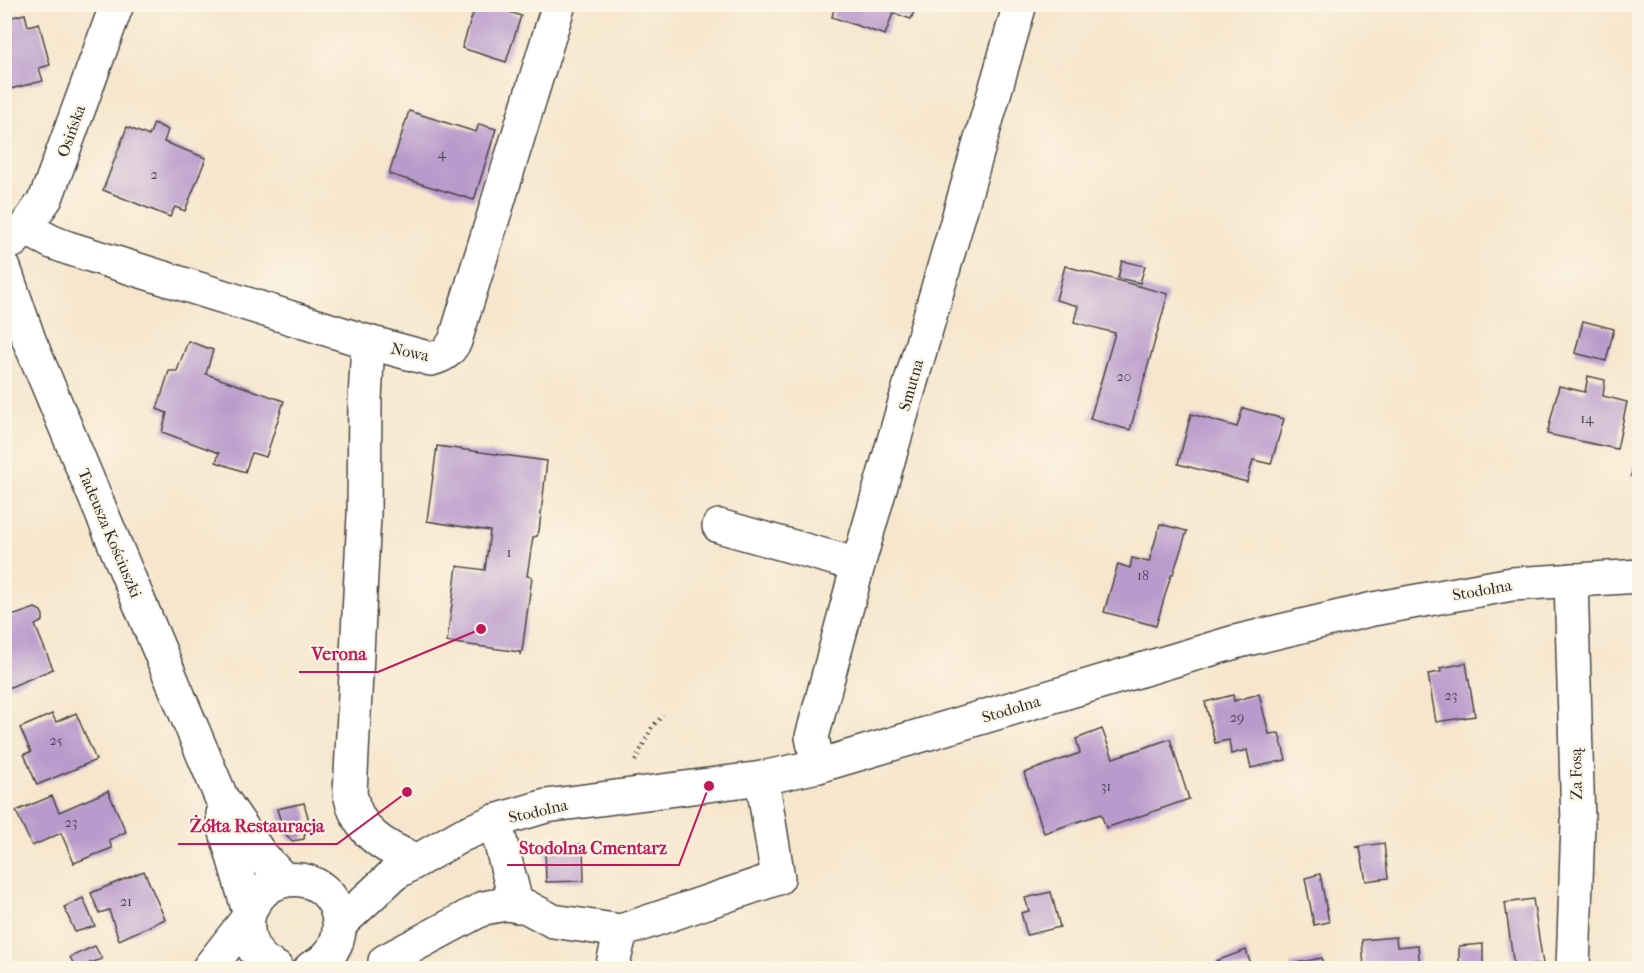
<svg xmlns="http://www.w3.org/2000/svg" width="1644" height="973" font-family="'IM FELL French Canon',serif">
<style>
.building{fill:#b89acc}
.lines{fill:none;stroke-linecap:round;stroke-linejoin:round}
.minor-casing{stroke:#494743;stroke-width:36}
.path{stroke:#494743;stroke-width:4;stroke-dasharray:1.5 4.5;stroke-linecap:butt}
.minor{stroke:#fff;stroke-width:33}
.labels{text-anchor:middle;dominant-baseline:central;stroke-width:4.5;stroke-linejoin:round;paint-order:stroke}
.number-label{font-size:14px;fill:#4e4753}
.street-label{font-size:16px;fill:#2b2b2b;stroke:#fcf5e5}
.leader{fill:none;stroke:#c2185b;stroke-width:2}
.callout-dot{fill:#c2185b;stroke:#fcf5e5;stroke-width:2}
.callout-label{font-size:18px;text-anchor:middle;font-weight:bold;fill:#c2185b;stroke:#fcf5e5;stroke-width:4.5;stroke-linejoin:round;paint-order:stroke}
</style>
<rect width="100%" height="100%" fill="#fcf5e5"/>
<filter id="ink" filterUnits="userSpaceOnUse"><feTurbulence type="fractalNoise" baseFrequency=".0167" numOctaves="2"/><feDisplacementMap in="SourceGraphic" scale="12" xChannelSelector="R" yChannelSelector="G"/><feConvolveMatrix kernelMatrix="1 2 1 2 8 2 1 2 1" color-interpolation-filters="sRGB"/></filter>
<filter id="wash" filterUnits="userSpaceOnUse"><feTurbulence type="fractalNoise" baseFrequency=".008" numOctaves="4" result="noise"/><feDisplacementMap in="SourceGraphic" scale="24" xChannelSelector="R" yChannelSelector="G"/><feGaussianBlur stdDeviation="1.35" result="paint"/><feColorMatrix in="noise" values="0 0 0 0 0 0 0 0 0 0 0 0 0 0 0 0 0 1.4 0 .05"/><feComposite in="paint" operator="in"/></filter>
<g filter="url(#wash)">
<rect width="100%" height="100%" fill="#f6e6cd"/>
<g id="blocks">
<g class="building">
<path d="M476 4H487L521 16 506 62 462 48Z"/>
<path d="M835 5H917L911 19 893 13 885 35 832 17Z"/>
<path d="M25 14 28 26 39 23 50 65 39 68 43 81 10 89 4 67V19Z"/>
<path d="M409 111 476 132 479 124 496 129 474 200 389 174Z"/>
<path d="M154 123 168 130 164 142 206 158 185 211 175 207 170 217 103 190 127 127 149 136Z"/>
<path d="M1122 261 1145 266 1140 283 1118 278Z"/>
<path d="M1065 266 1168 294 1130 430 1090 419 1115 333 1074 322 1078 306 1056 300Z"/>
<path d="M1583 321 1614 329 1606 361 1575 353Z"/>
<path d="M188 341 213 350 206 374 284 401 266 457 252 453 245 472 216 462 219 453 162 432 167 413 157 409 169 371H177Z"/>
<path d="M1588 376 1605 380 1603 396 1627 402 1617 449 1547 434 1559 386 1585 392Z"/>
<path d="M1243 408 1284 419 1271 464 1253 460 1247 482 1178 464 1191 414 1237 427Z"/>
<path d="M1639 444H1640V478L1631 476Z"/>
<path d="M437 446 547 461 539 531 537 536 533 537 527 576 532 577 522 651 520 655V652L447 642 457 566 485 570 490 531 427 521Z"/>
<path d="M1160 524 1187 531 1173 574 1171 575 1156 626 1104 612 1118 564 1130 568 1132 558 1149 562Z"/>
<path d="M35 608 41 611 43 616V621L35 625 53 669 8 688 4 680V629L9 627 6 618Z"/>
<path d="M1466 663 1475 716 1436 722 1428 674 1441 672 1440 668Z"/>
<path d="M1259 694 1269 734 1279 733 1286 760 1251 768 1247 750 1231 754 1229 740 1215 743 1205 702 1233 695 1234 701Z"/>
<path d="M76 713 96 760 37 785 24 754 31 752 20 728 52 714 56 722Z"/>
<path d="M1102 729 1113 758 1170 739 1189 799 1106 828 1101 814 1044 833 1024 773 1080 753 1076 739Z"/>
<path d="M108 791 126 832 109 840 112 848 74 863 61 833 32 846 16 811 52 796 59 812Z"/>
<path d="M304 803 308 817 304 839 292 841 284 832 277 809Z"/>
<path d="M1384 843 1388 878 1366 881 1360 848 1356 847Z"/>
<path d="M583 844 584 881 546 882 545 846Z"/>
<path d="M144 871 165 919 119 940 109 910 99 913 91 893Z"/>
<path d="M1320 874 1329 922 1314 925 1305 878Z"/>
<path d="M1051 892 1060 927 1027 935 1021 913 1029 911 1025 898Z"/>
<path d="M83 898 95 926 75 932 64 907Z"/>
<path d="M1533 899 1543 964 1514 967 1505 903Z"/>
<path d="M1396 937 1397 947 1418 945 1420 968H1364L1362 940Z"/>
<path d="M1483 944V968H1459V946Z"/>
<path d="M95 946 102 959 76 968 70 957Z"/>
<path d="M1246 950 1252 968H1218L1216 961Z"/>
<path d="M1322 958 1323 968H1291L1290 964Z"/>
</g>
</g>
</g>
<g filter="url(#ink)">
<use href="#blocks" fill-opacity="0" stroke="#494743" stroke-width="1.5"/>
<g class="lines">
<defs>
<g id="minor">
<path d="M25 228 52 242 68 248 368 342 431 359C443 356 449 352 455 341L559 4"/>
<path d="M4 244 13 241 25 228 46 198 117 4"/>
<path d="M4 268 29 340 221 797 260 854 284 880"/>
<path d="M368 342 365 400 364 515 350 793C357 832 383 847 416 860"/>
<path d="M719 526 858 565"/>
<path d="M1571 580 1578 823 1573 968"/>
<path d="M818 766 812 737 858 565 1020 4"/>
<path d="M223 814 226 832 249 912"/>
<path d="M495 821 517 906"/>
<path d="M340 924 394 874 462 835 495 821 546 806 762 778 818 766 1235 642 1373 609 1512 584 1640 576"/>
<path d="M385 961 484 908 505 904 525 906 553 921 621 931 778 878 762 778"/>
<path d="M209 968 248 918"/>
<path d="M276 968C260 961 249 947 248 930 246 917 251 905 259 896 266 887 276 882 287 880 341 873 360 946 311 968"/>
<path d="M612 968 621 931"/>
</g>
</defs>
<use href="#minor" class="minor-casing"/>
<path class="path" d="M635 761 652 727 663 715"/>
<use href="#minor" class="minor"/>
</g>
</g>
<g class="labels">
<g class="number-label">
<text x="442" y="153">4</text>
<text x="154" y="174">2</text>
<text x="1124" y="376">20</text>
<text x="1587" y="418">14</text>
<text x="509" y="552">1</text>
<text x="1143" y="575">18</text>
<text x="1451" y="695">23</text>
<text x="1237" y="717">29</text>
<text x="56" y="740">25</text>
<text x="1106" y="786">31</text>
<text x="71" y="822">23</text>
<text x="126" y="901">21</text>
</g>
<g class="street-label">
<text transform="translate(71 131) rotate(-70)">Osińska</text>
<text transform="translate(410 352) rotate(12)">Nowa</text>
<text transform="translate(911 385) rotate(-74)">Smutna</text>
<text transform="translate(110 533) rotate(67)">Tadeusza Kościuszki</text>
<text transform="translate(1482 590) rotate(-10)">Stodolna</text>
<text transform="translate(1011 709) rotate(-17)">Stodolna</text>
<text transform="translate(1576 774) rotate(-91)">Za Fosą</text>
<text transform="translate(538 811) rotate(-13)">Stodolna</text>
</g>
</g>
<path class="leader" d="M481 629L378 672H299M407 792L337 844H178M709 786L679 865H507"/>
<g class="callout-dot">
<circle cx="481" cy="629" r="6"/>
<circle cx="407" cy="792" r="6"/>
<circle cx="709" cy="786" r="6"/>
</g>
<g class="callout-label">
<text x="339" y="660">Verona</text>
<text x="257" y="832">Żółta Restauracja</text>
<text x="593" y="854">Stodolna Cmentarz</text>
</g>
<rect width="1644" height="973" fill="none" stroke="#fcf5e5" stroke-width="24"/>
</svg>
